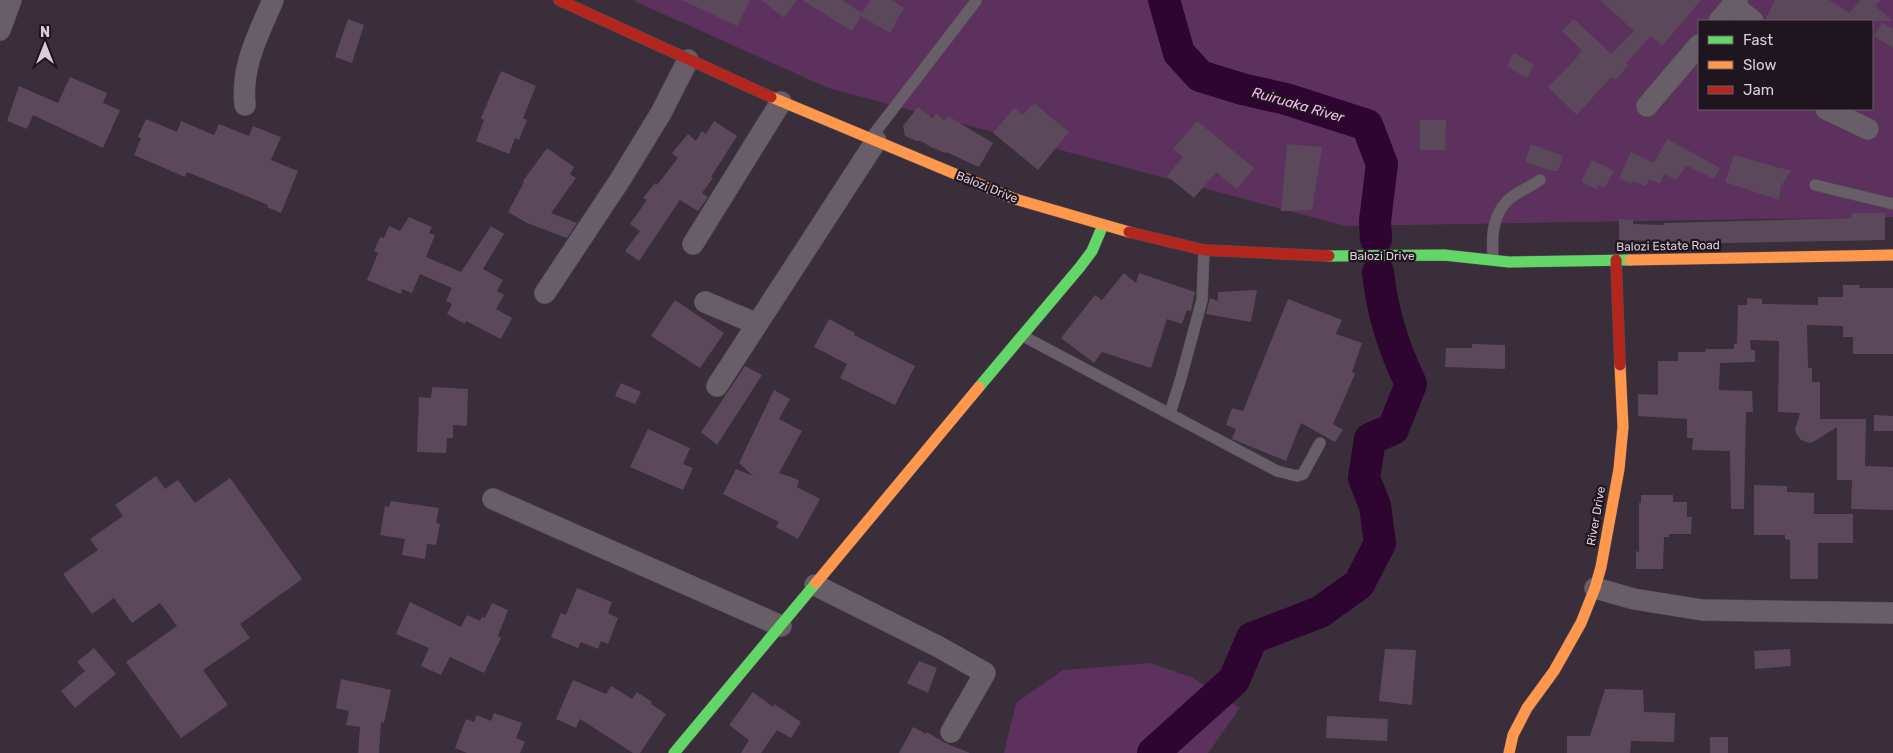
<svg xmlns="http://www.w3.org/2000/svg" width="1893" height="753" font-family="Rubik,sans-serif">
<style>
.green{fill:#5d315d;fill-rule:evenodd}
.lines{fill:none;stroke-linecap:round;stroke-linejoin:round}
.river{stroke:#2e0430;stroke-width:32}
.building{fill:#5b495b}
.lane-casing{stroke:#544b54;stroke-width:12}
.street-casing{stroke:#544b54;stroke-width:22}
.fast-casing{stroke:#544b54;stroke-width:12}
.slow-casing{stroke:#544b54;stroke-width:12}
.jam-casing{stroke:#544b54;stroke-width:12}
.lane{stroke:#675e67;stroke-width:11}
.street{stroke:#675e67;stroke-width:21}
.fast{stroke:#63d668;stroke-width:11}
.slow{stroke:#ff974d;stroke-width:11}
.jam{stroke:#b3261e;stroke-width:11}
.labels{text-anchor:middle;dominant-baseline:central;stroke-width:4.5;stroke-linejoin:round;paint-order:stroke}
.street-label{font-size:12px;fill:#dbceda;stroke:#1f151e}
.water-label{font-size:14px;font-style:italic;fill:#fcb4fc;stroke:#1f151e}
</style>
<rect width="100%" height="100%" fill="#392e39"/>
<g class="green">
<path d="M632 0H1893V217L1345 226 828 88ZM1699 21H1872V109H1699Z"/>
<path d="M1151 663 1193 678 1240 708 1208 753H1004L1016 703 1063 670Z"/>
</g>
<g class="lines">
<g class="river">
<path d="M1164 0 1179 53 1200 76 1242 89 1286 99 1367 125 1382 164 1375 221 1376 239"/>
<path d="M1153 753 1234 680 1252 638 1320 612 1359 584 1380 543 1375 506 1364 478 1370 439 1393 429 1411 384C1394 349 1382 311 1378 272"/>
</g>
</g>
<g class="building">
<path d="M682 0H750L737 26Z"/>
<path d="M761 0H797L784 18Z"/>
<path d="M802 0H842L862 13 870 0H891L904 8 890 33 861 16 852 31Z"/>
<path d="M1600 0H1701L1662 46 1651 36 1626 63 1628 65 1616 80 1611 77 1577 115 1548 87 1575 60 1582 50 1562 31 1574 19 1611 54 1634 31Z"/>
<path d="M1775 0H1829L1850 13 1860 0H1881L1875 6 1893 21H1765Z"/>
<path d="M348 19 364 25 352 63 335 57Z"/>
<path d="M1882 22 1893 29V48L1874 36Z"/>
<path d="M1514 53 1534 65 1527 78 1507 66Z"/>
<path d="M501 71 536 86 523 118 527 120 519 140 515 138 509 154 476 141 484 120 481 118Z"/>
<path d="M70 77 107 93 103 103 120 110 103 148 33 115 27 129 7 121 19 86 58 103Z"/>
<path d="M1034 103 1069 132 1038 170 993 133 1014 108 1023 115Z"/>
<path d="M918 107 933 118 936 114 944 120 948 116 993 143 979 167 946 152 945 153 931 147 921 141H917L905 136 903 126Z"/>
<path d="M146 119 177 132 181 121 214 135 219 124 249 136 253 126 281 137 271 160 298 171 281 213 267 207 268 205 187 172 185 177 134 155 141 138 138 137Z"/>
<path d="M1420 120H1446L1445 150H1420Z"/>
<path d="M714 121 737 136 711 177 713 178 702 193 708 197 698 211 680 200 639 261 625 251 640 231 630 224 647 200 643 198 655 183 657 185 678 158 672 153 688 134 696 141 702 131 706 134Z"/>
<path d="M1197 121 1254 168 1237 189 1216 172 1194 198 1167 176 1183 157 1173 149Z"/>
<path d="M1667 139 1720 168 1714 179 1686 165 1677 180 1664 174 1660 184 1649 179 1646 186 1633 181 1632 184 1619 178 1631 152 1654 163Z"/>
<path d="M1287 144 1322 147 1312 210 1281 211Z"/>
<path d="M1531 144 1563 156 1558 171H1552L1525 162Z"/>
<path d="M547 148 574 167 570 174 576 178 551 213 577 223 567 238 527 223 508 212 524 182 523 181Z"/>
<path d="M1734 155 1791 171 1781 186 1779 200 1725 182Z"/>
<path d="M1592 160 1614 171 1605 188 1599 185 1596 189 1581 182Z"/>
<path d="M1852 213H1885V240L1666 244V241L1619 240V219L1633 220V224L1664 225V223L1851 218Z"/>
<path d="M409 217 432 227 429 233 435 235 426 257 461 272 491 226 504 234 483 269 503 280 497 291 504 295 496 309 512 318 501 339 466 321 465 324 447 314 452 304 446 301 452 288 420 274 412 293 402 289 401 294 367 280 378 253 374 251 380 237 384 238 389 226 400 231Z"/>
<path d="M1124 273 1136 283 1139 273 1195 292 1191 311 1187 310 1182 324 1167 319 1151 368 1102 352 1094 363 1061 338 1095 295 1102 300Z"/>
<path d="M1843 285H1860L1859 288H1893V354H1853V337H1843V326L1807 325 1808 368H1812V382H1820V419H1866L1865 466 1893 467V510L1851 509 1852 480H1837V427L1813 442 1809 443 1801 440 1796 433 1795 429 1800 413 1778 412 1779 341 1750 340 1751 350H1755V362L1720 363 1719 390 1752 391 1753 412H1746L1744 509H1731L1730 451 1692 450 1693 438H1687V419L1638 416V394L1658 395V361H1678V352H1705L1706 349H1734V344H1737L1738 305H1747V298L1762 299V304H1767L1818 305V297H1843Z"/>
<path d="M1257 290 1251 322 1206 314 1210 298 1218 301V292Z"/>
<path d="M1288 299 1342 320 1336 334 1362 343 1352 372 1355 374 1333 424 1343 430 1335 442 1301 423 1286 461 1232 439 1236 429 1226 425 1232 408 1243 411Z"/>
<path d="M675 300 724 333 700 368 651 336Z"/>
<path d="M829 319 855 333 854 335 915 366 895 405 840 378 847 364 814 347Z"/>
<path d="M1472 344 1505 345V369L1445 367 1446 348H1472Z"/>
<path d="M745 366 762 375 717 445 701 432Z"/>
<path d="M621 383 641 392 635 404 615 396Z"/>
<path d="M432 387 468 389 467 426 453 425V438H447L446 453 417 452 419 397 431 398Z"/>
<path d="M774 390 790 399 779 419 802 431 779 473 799 480 797 487 820 499 798 539 776 527 779 522 723 494 736 469 753 476 739 463Z"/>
<path d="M1874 415 1893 416V431H1874Z"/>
<path d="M648 429 690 448 683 464 693 468 683 490 630 467Z"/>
<path d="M156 476 165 489 178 480 195 503 230 478 302 579 240 624 250 638 203 670 228 705 181 738 126 662 177 626 160 603 132 623 114 598 92 614 63 574 98 550 90 539 123 516 115 505Z"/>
<path d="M1754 485 1787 486V492L1814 493V514H1853V543H1818V579H1790V540L1785 539V535H1754Z"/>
<path d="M1641 495H1673V502H1687V517H1692L1691 534H1669V537H1664L1663 569H1636V551L1639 552V503H1641Z"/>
<path d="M391 501 439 508 436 523 440 524 436 545 427 544 425 559 402 555 405 539 380 535 385 506 389 507Z"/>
<path d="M577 588 612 602 608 613 618 618 608 644 601 641 598 649 581 642 578 648 551 637 561 613 566 615Z"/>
<path d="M410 602 461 627 467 615 480 621 482 617 485 618 492 603 508 610 498 636 501 638 484 673 450 657 441 675 421 666 429 648 396 634Z"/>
<path d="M94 648 116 674 75 708 61 691 85 671 77 662Z"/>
<path d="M1385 649 1416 650 1412 705 1379 701Z"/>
<path d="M1790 649 1791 666 1755 669 1754 651Z"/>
<path d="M919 661 937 668 928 693 907 683Z"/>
<path d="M341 679 391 690 384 723 381 722 379 753H358L360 727 346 725 349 711 336 708Z"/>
<path d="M573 680 606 694 611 686 632 699 637 692 652 702 651 704 666 714 640 753H633L580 719 576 728 556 719Z"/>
<path d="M1605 689 1643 690 1644 712 1675 713 1674 742 1631 741 1630 753H1567V736H1590Z"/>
<path d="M753 692 773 707 774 704 801 722 791 738 777 730 761 753H741L749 740 729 725Z"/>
<path d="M494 713 522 723 516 738 525 742 520 753H467L455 748 466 719 474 722 477 715 491 721Z"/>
<path d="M1327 716 1388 719 1387 741 1326 738Z"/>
<path d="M913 727 926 734 927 732 945 743 970 753H899Z"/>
<rect x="1710" y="737" width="18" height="16"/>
</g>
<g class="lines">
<defs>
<g id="lane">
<path d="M870 139 976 1"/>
<path d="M1815 185 1893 204"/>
<path d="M1493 260C1492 239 1491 218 1507 201 1515 193 1530 187 1540 180"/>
<path d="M1023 336 1277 471 1297 476 1303 474 1320 443"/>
<path d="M1170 413 1181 378 1202 300 1204 250"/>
</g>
<g id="street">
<path d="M1733 5 1753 21"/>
<path d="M1719 21 1737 0"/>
<path d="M0 30 11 0"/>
<path d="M245 105C241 65 258 36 273 0"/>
<path d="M1647 106 1699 45"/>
<path d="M1826 109 1868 129"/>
<path d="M693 244 781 102"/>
<path d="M545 293 620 180 661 113 688 60"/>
<path d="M705 302 757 324"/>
<path d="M717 386 876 141"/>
<path d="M493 499 781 626"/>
<path d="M815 585 939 647 985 673 951 732"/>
<path d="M1595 588 1634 599 1702 610 1893 613"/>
</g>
<g id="fast">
<path d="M1329 256 1444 255 1509 262 1630 260"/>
<path d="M979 387 1080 267 1092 251 1103 225"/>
<path d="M674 753 816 583"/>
</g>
<g id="slow">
<path d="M771 97 1015 199 1129 232"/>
<path d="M1630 260 1893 255"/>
<path d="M816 583 979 387"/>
<path d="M1509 753 1513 735 1527 708 1554 671 1581 623 1595 588 1601 567 1619 469 1623 427 1620 365"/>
</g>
<g id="jam">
<path d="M559 0 771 97"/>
<path d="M1129 232 1204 250 1329 256"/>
<path d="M1616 260 1620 365"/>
</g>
</defs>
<use href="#lane" class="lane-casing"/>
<use href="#street" class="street-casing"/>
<use href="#fast" class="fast-casing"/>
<use href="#slow" class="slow-casing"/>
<use href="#jam" class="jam-casing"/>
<use href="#lane" class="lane"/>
<use href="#street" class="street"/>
<use href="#fast" class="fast"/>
<use href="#slow" class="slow"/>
<use href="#jam" class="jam"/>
</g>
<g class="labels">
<g class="street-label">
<text transform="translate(987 187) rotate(22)">Balozi Drive</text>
<text transform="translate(1668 246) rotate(-1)">Balozi Estate Road</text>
<text x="1382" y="256">Balozi Drive</text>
<text transform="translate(1596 516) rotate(-80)">River Drive</text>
</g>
<g class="water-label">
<text transform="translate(1298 105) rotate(16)">Ruiruaka River</text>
</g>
</g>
<rect x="1698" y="20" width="175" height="90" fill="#1f151e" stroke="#6a5f69"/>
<rect x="1708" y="36" width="25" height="8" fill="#63d668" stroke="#6a5f69"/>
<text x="1743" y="45" font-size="15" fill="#dbceda">Fast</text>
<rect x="1708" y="61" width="25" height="8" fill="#ff974d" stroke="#6a5f69"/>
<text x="1743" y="70" font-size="15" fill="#dbceda">Slow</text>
<rect x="1708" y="86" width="25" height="8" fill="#b3261e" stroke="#6a5f69"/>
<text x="1743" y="95" font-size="15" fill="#dbceda">Jam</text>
<g transform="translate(45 45)" stroke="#1f151e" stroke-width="4" paint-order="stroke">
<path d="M0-4L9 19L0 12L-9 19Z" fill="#dbceda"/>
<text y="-8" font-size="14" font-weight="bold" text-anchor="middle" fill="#dbceda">N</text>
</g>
</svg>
